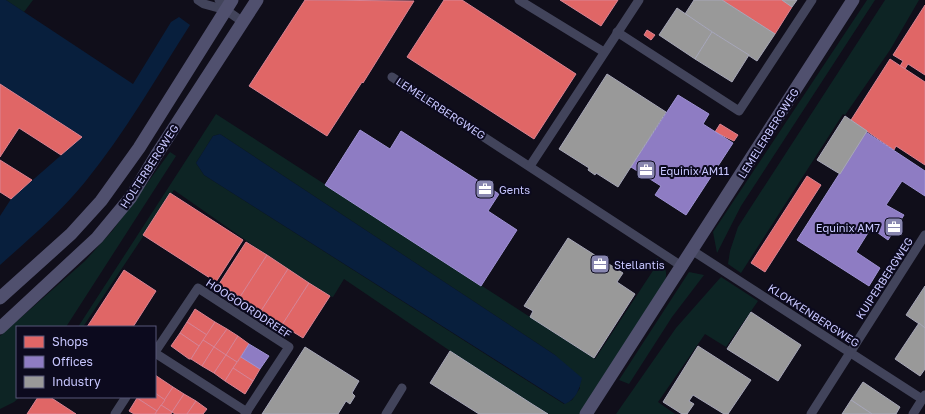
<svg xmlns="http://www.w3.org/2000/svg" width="925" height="414" font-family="'Golos Text',sans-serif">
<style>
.green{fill:#0d2424;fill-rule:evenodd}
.water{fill:#081f3d}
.shops{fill:#e06666;stroke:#d98394}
.offices{fill:#8e7cc3;stroke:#9f92d5}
.industry{fill:#999;stroke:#a7a7b8}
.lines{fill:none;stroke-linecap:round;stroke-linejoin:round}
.street{stroke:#42445b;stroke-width:9}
.secondary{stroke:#50506e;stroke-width:13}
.labels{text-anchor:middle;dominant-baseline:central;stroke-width:4;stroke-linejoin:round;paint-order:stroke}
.street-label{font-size:11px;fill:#c8c7ff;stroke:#0c0a1e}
.poi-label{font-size:11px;fill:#c8c7ff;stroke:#0c0a1e;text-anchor:start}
</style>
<rect width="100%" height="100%" fill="#100e1a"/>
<g class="green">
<path d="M6 0H33L24 12Z"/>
<path d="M867 0H875L741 206 717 253 713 232Z"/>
<path d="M885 0H919L890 50 845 115 843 114 741 273 728 264 730 251 738 227Z"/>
<path d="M216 114 595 359 656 266 654 264 657 258C665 265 668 271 665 282L580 414H543L344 279 333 297 321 293 174 190 83 327H78ZM220 134 555 355 580 388 572 400 564 404 204 175 196 163 213 136Z"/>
<path d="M170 152 176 156 66 327H17V397H20L14 402 0 409V336L85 261 113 230Z"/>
<path d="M689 272 704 275 672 317 629 384 619 380Z"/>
<path d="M721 277 758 301 726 347 705 334 658 402 675 414H616L676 328Z"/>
</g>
<g class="water">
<path d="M0 0H6L133 84 171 22 179 17 190 25C156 78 125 133 85 182 60 213 30 238 0 265V216L11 199 82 137 0 84Z"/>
<path d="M220 134 555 355 582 378C579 390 576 399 565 404L204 175 196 163 213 136Z"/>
</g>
<g class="shops">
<path d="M305 0 414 1 363 83 362 82 327 136 249 86Z"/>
<path d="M444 0H462L576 74 534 139 407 57Z"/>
<path d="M560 0H618L601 26Z"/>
<path d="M722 0H782L792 7 775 34Z"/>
<path d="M925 5V75L908 64 905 69 900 66 903 61 893 55Z"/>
<path d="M647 30 655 35 651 40 644 35Z"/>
<path d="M890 59 925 82V165L896 146 894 150 851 120Z"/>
<path d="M0 84 82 137 61 155 19 128 0 157Z"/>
<path d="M720 124 738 135 734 141 715 132Z"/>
<path d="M0 160 32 180 11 199 0 192Z"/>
<path d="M807 176 821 185 765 272 751 263Z"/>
<path d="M170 193 243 240 216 282 143 235Z"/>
<path d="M246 242 267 255 240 297 219 284Z"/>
<path d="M267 255 288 269 261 311 240 297Z"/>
<path d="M288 269 309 283 282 325 261 311Z"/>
<path d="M124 270 156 291 133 327H87Z"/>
<path d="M309 283 330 296 303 338 282 325Z"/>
<path d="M195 309 215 322 207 335 187 322Z"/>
<path d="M187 322 207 335 199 346 180 333Z"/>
<path d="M215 322 227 329 214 347 203 340Z"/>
<path d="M227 329 238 336 226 355 214 347Z"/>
<path d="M180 333 199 346 191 359H189L171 346Z"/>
<path d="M238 336 249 344 237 362 226 355Z"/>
<path d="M203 340 214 347 202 366 191 359Z"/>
<path d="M214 347 226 355 214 373 202 366Z"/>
<path d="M226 355 237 362 225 381 214 373Z"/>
<path d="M241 357 260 369 253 381 233 368Z"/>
<path d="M233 368 253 381 245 394 225 381Z"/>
<path d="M155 375 173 387 165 400 155 393Z"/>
<path d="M173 387 184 394 172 412 161 405Z"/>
<path d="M155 393 165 400 157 411 137 398 155 397Z"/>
<path d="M184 394 196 401 187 414H175L172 412Z"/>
<path d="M38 397H50L76 414H27Z"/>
<path d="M137 398 157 411 155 414H134L129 411Z"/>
<path d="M196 401 207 409 203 414H187Z"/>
<path d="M161 405 172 412 171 414H155Z"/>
</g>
<g class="offices">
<path d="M678 95 709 114 703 124 733 143 686 215 655 195 661 186 631 167Z"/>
<path d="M360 130 390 149 401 131 499 194 488 211 517 230 481 286 325 185Z"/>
<path d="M866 132 925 171V196L902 181 886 205 904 215 888 240 871 228 856 252 880 268 869 286 797 240Z"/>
<path d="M249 344 269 356 260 369 241 357Z"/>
</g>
<g class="industry">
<path d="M694 0H722L775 34 757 61 685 14Z"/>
<path d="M782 0H797L792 7Z"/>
<path d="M677 8 712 32 695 59 659 35Z"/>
<path d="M712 32 749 55 732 82 695 59Z"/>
<path d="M607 74 666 112 618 187 596 173 595 175 588 170 589 168 559 149Z"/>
<path d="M845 116 867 131 840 174 817 160Z"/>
<path d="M568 238 623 273 617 282 635 294 594 358 530 317 533 311 524 306Z"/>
<path d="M925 286V328L906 315Z"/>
<path d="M751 312 801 345 778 381 727 349Z"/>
<path d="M919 323 925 328V369L920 376 895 359Z"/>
<path d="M698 346 751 380 728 414H724L693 395 689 401 694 404 687 414H682L663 402Z"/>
<path d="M305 347 359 381 352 393 355 396 350 404 346 401 338 414H262Z"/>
<path d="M450 351 532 404 548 414H479L430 383Z"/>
<path d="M863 382 900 407 896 414H872L851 400Z"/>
<path d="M851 400 872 414H842Z"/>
</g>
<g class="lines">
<g class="street">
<path d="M198 0 204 4 226 10"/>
<path d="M219 0 226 10 243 22"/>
<path d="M519 0 604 52"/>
<path d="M617 32 739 111 812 0"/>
<path d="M392 77 683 267"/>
<path d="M530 166 639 0"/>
<path d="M693 251 922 399"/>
<path d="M155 352 198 288 289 347 245 414"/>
<path d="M155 353 247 412"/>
<path d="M115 414 126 397"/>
<path d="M386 414 402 388"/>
<path d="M811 414 925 235"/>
<path d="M913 414 925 395"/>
</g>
<g class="secondary">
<path d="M0 298 71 234 101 201 139 148 232 0"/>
<path d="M0 328 97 238 131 197 157 154 257 0"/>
<path d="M586 414 853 0"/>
</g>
</g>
<defs>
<symbol id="office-square" viewBox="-11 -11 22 22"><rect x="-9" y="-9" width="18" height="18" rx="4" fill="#8886af" stroke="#0c0a1e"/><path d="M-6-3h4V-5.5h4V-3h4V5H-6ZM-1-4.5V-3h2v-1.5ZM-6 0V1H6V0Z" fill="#fff"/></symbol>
</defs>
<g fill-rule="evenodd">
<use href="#office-square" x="635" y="159" width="22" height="22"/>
<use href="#office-square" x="474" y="178" width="22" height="22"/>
<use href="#office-square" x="883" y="216" width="22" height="22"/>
<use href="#office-square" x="589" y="253" width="22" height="22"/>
</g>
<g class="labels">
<g class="street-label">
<text transform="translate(441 108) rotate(33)">LEMELERBERGWEG</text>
<text transform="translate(768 133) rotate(-58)">LEMELERBERGWEG</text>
<text transform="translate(149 166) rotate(-57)">HOLTERBERGWEG</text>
<text transform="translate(884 278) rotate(-57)">KUIPERBERGWEG</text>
<text transform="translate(249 308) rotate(33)">HOOGOORDDREEF</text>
<text transform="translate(814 315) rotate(33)">KLOKKENBERGWEG</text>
</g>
<g class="poi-label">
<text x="660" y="170">Equinix AM11</text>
<text x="499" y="189">Gents</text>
<text x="880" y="227" text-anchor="end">Equinix AM7</text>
<text x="614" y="264">Stellantis</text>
</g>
</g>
<rect x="16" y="326" width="140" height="72" fill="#0c0a1e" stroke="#575678"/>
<rect x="24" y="336" width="20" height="12" fill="#e06666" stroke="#575678"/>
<text x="52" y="346" font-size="12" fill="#c8c7ff">Shops</text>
<rect x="24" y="356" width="20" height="12" fill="#8e7cc3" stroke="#575678"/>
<text x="52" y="366" font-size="12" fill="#c8c7ff">Offices</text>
<rect x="24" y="376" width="20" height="12" fill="#999999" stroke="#575678"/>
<text x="52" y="386" font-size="12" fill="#c8c7ff">Industry</text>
</svg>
